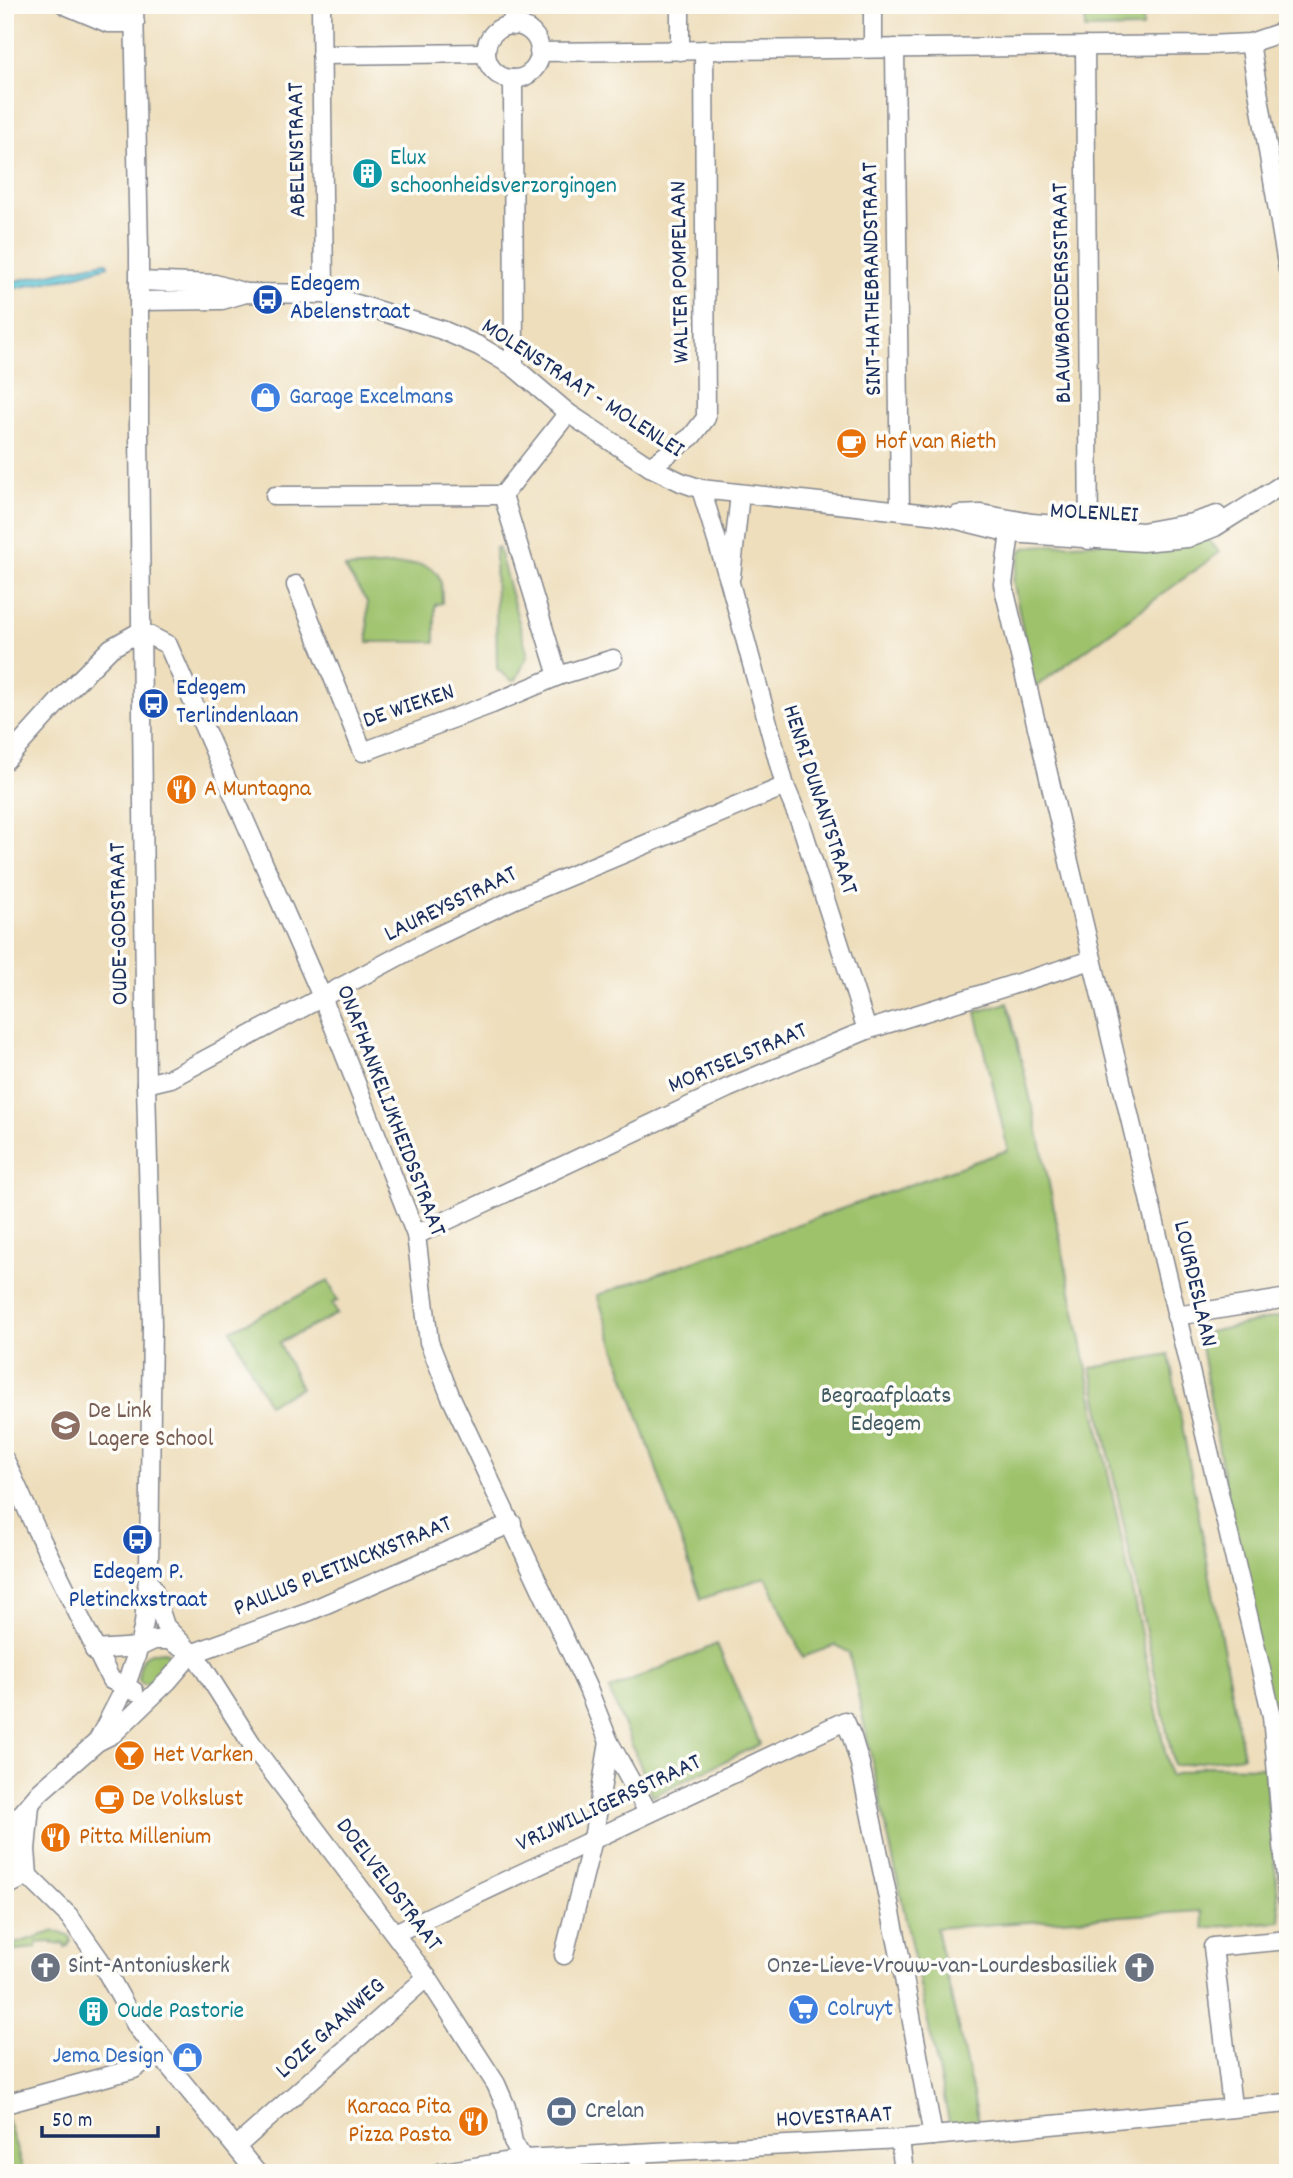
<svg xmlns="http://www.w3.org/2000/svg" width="1293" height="2178" font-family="Dekko,sans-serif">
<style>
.green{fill:#9ec26c;stroke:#5c7865;stroke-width:2}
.water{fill:#5cc7d6;stroke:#3c7b9a;stroke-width:2}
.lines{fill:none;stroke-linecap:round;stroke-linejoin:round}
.minor-casing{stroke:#84868d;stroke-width:21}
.minor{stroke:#fff;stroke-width:18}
.labels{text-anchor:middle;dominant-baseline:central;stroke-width:7;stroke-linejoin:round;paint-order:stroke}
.street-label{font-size:24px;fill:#1b2f5e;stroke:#fdfcf7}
.culture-label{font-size:24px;fill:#0d838f;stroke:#fdfcf7;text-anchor:start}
.transit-label{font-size:24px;fill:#164399;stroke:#fdfcf7;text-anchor:start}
.shop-label{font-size:24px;fill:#366cbe;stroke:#fdfcf7;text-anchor:start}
.food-label{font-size:24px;fill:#c56008;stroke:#fdfcf7;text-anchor:start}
.park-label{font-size:24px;fill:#425b62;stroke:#fdfcf7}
.education-label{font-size:24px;fill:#785e54;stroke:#fdfcf7;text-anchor:start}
.worship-label{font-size:24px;fill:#5b616d;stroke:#fdfcf7;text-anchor:start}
.service-label{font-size:24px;fill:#4e5e75;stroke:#fdfcf7;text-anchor:start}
</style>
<rect width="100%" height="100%" fill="#fdfcf7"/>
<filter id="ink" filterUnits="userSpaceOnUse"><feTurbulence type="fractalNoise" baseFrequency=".0143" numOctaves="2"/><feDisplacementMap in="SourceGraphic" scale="14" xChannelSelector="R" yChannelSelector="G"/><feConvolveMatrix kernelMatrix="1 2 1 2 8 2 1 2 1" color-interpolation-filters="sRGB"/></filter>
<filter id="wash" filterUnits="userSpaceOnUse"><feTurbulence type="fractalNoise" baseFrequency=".00686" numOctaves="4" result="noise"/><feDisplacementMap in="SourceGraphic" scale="28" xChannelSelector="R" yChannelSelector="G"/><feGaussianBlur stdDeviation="1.57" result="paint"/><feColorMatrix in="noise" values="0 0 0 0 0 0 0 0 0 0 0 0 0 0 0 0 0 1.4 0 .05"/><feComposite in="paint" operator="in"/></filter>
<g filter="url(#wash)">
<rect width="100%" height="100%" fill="#eedebc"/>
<g class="green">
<path d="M1086 5H1143V28L1085 29Z"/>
<path d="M1204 537 1220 552 1034 688 1013 580 1022 549 1034 546Z"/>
<path d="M498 547 528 655 516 680 512 681 497 669 495 549Z"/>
<path d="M414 564C441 566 442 579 442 603L435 605V642H368L367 602 345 568Z"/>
<path d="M1008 1003 1040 1140 1170 1776 1204 1766 1264 1767 1281 1921 1204 1928 1201 1911 936 1928 979 2122 950 2126 849 1653 836 1645 803 1657 766 1577 701 1599 597 1295 1008 1150 976 1012Z"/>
<path d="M328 1281 338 1301 332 1303 337 1314 279 1343 301 1388 268 1404 231 1330Z"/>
<path d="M1288 1315V1849L1199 1334Z"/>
<path d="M1169 1354 1243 1756 1174 1766 1091 1368Z"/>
<path d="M717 1644 760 1744 653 1796 609 1690Z"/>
<path d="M164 1651 168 1652 170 1661 148 1684H143L139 1680C139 1659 143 1652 164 1651Z"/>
<path d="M55 1931 71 1937V1941L68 1946 65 1947 64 1943 52 1944V1942L37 1943V1948L5 1951V1947Z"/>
<path d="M5 2112 24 2173H5Z"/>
</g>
<path class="water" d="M105 262H107L108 266 67 278 5 290V283Z"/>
</g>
<g filter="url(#ink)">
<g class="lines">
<defs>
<g id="minor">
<path d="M65 5 108 23H135"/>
<path d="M321 5 324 294"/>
<path d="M513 5V26"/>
<path d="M680 5V51"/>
<path d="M873 5V48"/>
<circle cx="513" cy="52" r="27"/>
<path d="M1250 43 1288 270"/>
<path d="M1085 46 1089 540"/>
<path d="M895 48 900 510"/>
<path d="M539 52 1208 45 1250 43 1288 30"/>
<path d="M321 55 486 53"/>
<path d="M513 79 514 367"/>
<path d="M139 281 215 284 246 293"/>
<path d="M139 301 222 300 246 293 324 294 442 330 479 346 514 367 568 413 650 467 681 482 701 489 938 515 1010 533 1142 542 1187 538 1215 527 1288 481"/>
<path d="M650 467 692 436 706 418 704 50"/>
<path d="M701 489 730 583 785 786 801 824 867 1030"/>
<path d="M275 496 503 495"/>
<path d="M958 515 981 514 1032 523 1142 532 1192 523 1217 515"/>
<path d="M1010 533 1003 584 1272 1716 1288 1902"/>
<path d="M731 576 740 494"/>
<path d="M296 585 363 752 492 704 558 676 503 495 568 413"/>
<path d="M141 631 168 645 322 997 416 1235 429 1342 450 1395 588 1689 609 1742 648 1812"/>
<path d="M558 676 613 659"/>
<path d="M5 761 69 690 111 648 141 631"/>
<path d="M146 1084 171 1078 429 940 515 899 785 786"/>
<path d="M416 1235 728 1088 867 1030 1092 960"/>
<path d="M1176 1316 1288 1298"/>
<path d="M5 1460 36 1529 111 1680 134 1691"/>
<path d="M152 1586 165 1626 199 1661 255 1749 427 1977 496 2084 506 2107 513 2142 523 2159"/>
<path d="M94 1650 139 1647 154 1640H169L182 1648"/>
<path d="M97 1742 125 1688 139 1647 144 1623 149 1567 152 1325 146 1084 139 432V252L134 5"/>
<path d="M28 1875 26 1850 30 1805"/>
<path d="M5 1887 28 1875"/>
<path d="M395 1933 845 1721 852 1737 860 1764 899 1951 933 2136"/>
<path d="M564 1955 593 1839 609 1742"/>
<path d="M5 2104 134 2069 156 2053"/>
<path d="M1232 2106 1213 1947 1288 1940"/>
<path d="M900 2139 904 2173"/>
<path d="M237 2146 427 1977"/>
<path d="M637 2153 640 2173"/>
<path d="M257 2173 137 2027 100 1960 69 1916 17 1865 10 1850 13 1824 40 1792 97 1742 113 1734 168 1681 191 1654 310 1611 512 1523"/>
<path d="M438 2173 523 2159 900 2139 1288 2103"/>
</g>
</defs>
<use href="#minor" class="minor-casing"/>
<use href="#minor" class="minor"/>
</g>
</g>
<defs>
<symbol id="building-disc" viewBox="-11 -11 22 22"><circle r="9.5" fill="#0f9aa8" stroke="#fdfcf7"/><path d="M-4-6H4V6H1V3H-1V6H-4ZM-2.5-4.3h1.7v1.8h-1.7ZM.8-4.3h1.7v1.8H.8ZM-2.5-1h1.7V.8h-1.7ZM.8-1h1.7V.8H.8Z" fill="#fff"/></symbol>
<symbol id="bus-disc" viewBox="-11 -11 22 22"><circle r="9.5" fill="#1a4fb4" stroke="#fdfcf7"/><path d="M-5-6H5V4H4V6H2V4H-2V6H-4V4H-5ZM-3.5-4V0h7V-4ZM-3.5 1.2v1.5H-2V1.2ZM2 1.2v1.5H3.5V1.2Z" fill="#fff"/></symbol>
<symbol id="shop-disc" viewBox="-11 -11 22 22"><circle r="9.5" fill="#3f7fe0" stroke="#fdfcf7"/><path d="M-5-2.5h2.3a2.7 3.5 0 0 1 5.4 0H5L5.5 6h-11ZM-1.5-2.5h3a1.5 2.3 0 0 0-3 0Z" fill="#fff"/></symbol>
<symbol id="cafe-disc" viewBox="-11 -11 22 22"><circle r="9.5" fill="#e8710a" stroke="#fdfcf7"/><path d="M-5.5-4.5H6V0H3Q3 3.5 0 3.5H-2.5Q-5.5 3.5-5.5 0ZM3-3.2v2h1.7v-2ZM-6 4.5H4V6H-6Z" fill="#fff"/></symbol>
<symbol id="restaurant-disc" viewBox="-11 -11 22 22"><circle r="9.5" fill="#e8710a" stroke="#fdfcf7"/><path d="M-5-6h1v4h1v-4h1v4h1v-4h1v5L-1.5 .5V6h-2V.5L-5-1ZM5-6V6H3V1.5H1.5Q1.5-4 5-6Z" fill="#fff"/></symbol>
<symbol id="school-disc" viewBox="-11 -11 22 22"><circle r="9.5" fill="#8d6e63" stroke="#fdfcf7"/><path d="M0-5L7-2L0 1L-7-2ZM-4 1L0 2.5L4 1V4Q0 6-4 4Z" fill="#fff"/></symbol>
<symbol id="bar-disc" viewBox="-11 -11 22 22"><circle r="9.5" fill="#e8710a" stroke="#fdfcf7"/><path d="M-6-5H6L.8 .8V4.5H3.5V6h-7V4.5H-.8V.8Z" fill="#fff"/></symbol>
<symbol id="church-disc" viewBox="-11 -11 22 22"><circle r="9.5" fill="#6b7280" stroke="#fdfcf7"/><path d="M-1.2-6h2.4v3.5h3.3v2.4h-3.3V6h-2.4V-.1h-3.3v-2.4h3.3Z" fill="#fff"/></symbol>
<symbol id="supermarket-disc" viewBox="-11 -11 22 22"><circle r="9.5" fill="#3f7fe0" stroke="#fdfcf7"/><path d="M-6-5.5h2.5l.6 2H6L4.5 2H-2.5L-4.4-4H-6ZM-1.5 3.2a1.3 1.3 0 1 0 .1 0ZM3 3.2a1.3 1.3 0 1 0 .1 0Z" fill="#fff"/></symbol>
<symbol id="bank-disc" viewBox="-11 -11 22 22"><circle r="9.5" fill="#5c6f8a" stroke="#fdfcf7"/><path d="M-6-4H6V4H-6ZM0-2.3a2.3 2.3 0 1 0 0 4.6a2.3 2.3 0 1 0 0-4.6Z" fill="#fff"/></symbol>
</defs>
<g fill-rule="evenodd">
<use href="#building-disc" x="350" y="156" width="35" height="35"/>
<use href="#bus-disc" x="250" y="282" width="35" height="35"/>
<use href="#shop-disc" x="248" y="380" width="35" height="35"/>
<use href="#cafe-disc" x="834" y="426" width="35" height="35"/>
<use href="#bus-disc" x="136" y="686" width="35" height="35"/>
<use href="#restaurant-disc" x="164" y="772" width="35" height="35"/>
<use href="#school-disc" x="48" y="1408" width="35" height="35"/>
<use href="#bus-disc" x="120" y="1522" width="35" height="35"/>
<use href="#bar-disc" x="112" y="1738" width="35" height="35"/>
<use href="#cafe-disc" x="92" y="1782" width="35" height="35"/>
<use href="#restaurant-disc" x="38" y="1820" width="35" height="35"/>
<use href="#church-disc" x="28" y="1950" width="35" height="35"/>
<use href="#church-disc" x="1122" y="1950" width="35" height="35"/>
<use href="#supermarket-disc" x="786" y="1992" width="35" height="35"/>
<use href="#building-disc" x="76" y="1994" width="35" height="35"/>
<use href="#shop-disc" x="170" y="2040" width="35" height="35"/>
<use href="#bank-disc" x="544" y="2094" width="35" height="35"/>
<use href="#restaurant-disc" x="456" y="2104" width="35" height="35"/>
</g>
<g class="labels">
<g class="street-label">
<text transform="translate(298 150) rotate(-91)">ABELENSTRAAT</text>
<text transform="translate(681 272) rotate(-91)">WALTER POMPELAAN</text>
<text transform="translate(873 279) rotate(-91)">SINT-HATHEBRANDSTRAAT</text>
<text transform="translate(1063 293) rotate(-91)">BLAUWBROEDERSSTRAAT</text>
<text transform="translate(582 389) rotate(33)">MOLENSTRAAT - MOLENLEI</text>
<text transform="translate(1094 514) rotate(3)">MOLENLEI</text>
<text transform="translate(409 707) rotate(-19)">DE WIEKEN</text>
<text transform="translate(819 800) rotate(72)">HENRI DUNANTSTRAAT</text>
<text transform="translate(451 905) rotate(-26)">LAUREYSSTRAAT</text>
<text transform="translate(120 924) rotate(-91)">OUDE-GODSTRAAT</text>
<text transform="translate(738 1059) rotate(-23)">MORTSELSTRAAT</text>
<text transform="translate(390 1111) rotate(69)">ONAFHANKELIJKHEIDSSTRAAT</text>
<text transform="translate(1194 1284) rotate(77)">LOURDESLAAN</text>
<text transform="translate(343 1567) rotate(-22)">PAULUS PLETINCKXSTRAAT</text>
<text transform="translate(609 1804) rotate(-25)">VRIJWILLIGERSSTRAAT</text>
<text transform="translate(388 1885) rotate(53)">DOELVELDSTRAAT</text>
<text transform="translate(331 2029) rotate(-42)">LOZE GAANWEG</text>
<text transform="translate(834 2118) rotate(-3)">HOVESTRAAT</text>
</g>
<g class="culture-label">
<text x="390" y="159">Elux<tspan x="390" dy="28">schoonheidsverzorgingen</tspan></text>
<text x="117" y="2012">Oude Pastorie</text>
</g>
<g class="transit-label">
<text x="290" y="285">Edegem<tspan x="290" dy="28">Abelenstraat</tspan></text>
<text x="176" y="689">Edegem<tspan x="176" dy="28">Terlindenlaan</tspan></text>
<text x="138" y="1573" text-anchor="middle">Edegem P.<tspan x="138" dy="28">Pletinckxstraat</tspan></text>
</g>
<g class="shop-label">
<text x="289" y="398">Garage Excelmans</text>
<text x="827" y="2010">Colruyt</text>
<text x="164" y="2057" text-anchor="end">Jema Design</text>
</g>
<g class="food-label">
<text x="875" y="443">Hof van Rieth</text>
<text x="204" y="790">A Muntagna</text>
<text x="153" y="1756">Het Varken</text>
<text x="132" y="1800">De Volkslust</text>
<text x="79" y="1838">Pitta Millenium</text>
<text x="451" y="2108" text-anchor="end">Karaca Pita<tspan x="451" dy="28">Pizza Pasta</tspan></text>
</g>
<g class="park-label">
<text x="886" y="1397">Begraafplaats<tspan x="886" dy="28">Edegem</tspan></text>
</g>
<g class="education-label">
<text x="88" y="1412">De Link<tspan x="88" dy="28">Lagere School</tspan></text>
</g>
<g class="worship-label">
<text x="68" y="1967">Sint-Antoniuskerk</text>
<text x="1117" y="1967" text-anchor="end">Onze-Lieve-Vrouw-van-Lourdesbasiliek</text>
</g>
<g class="service-label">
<text x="585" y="2112">Crelan</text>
</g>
</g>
<rect width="1293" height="2178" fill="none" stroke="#fdfcf7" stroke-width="28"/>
<path d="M42 2126v10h116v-10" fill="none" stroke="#1b2f5e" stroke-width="3.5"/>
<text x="52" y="2126" font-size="21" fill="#1b2f5e" stroke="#fdfcf7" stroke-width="5" paint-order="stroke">50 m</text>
</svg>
